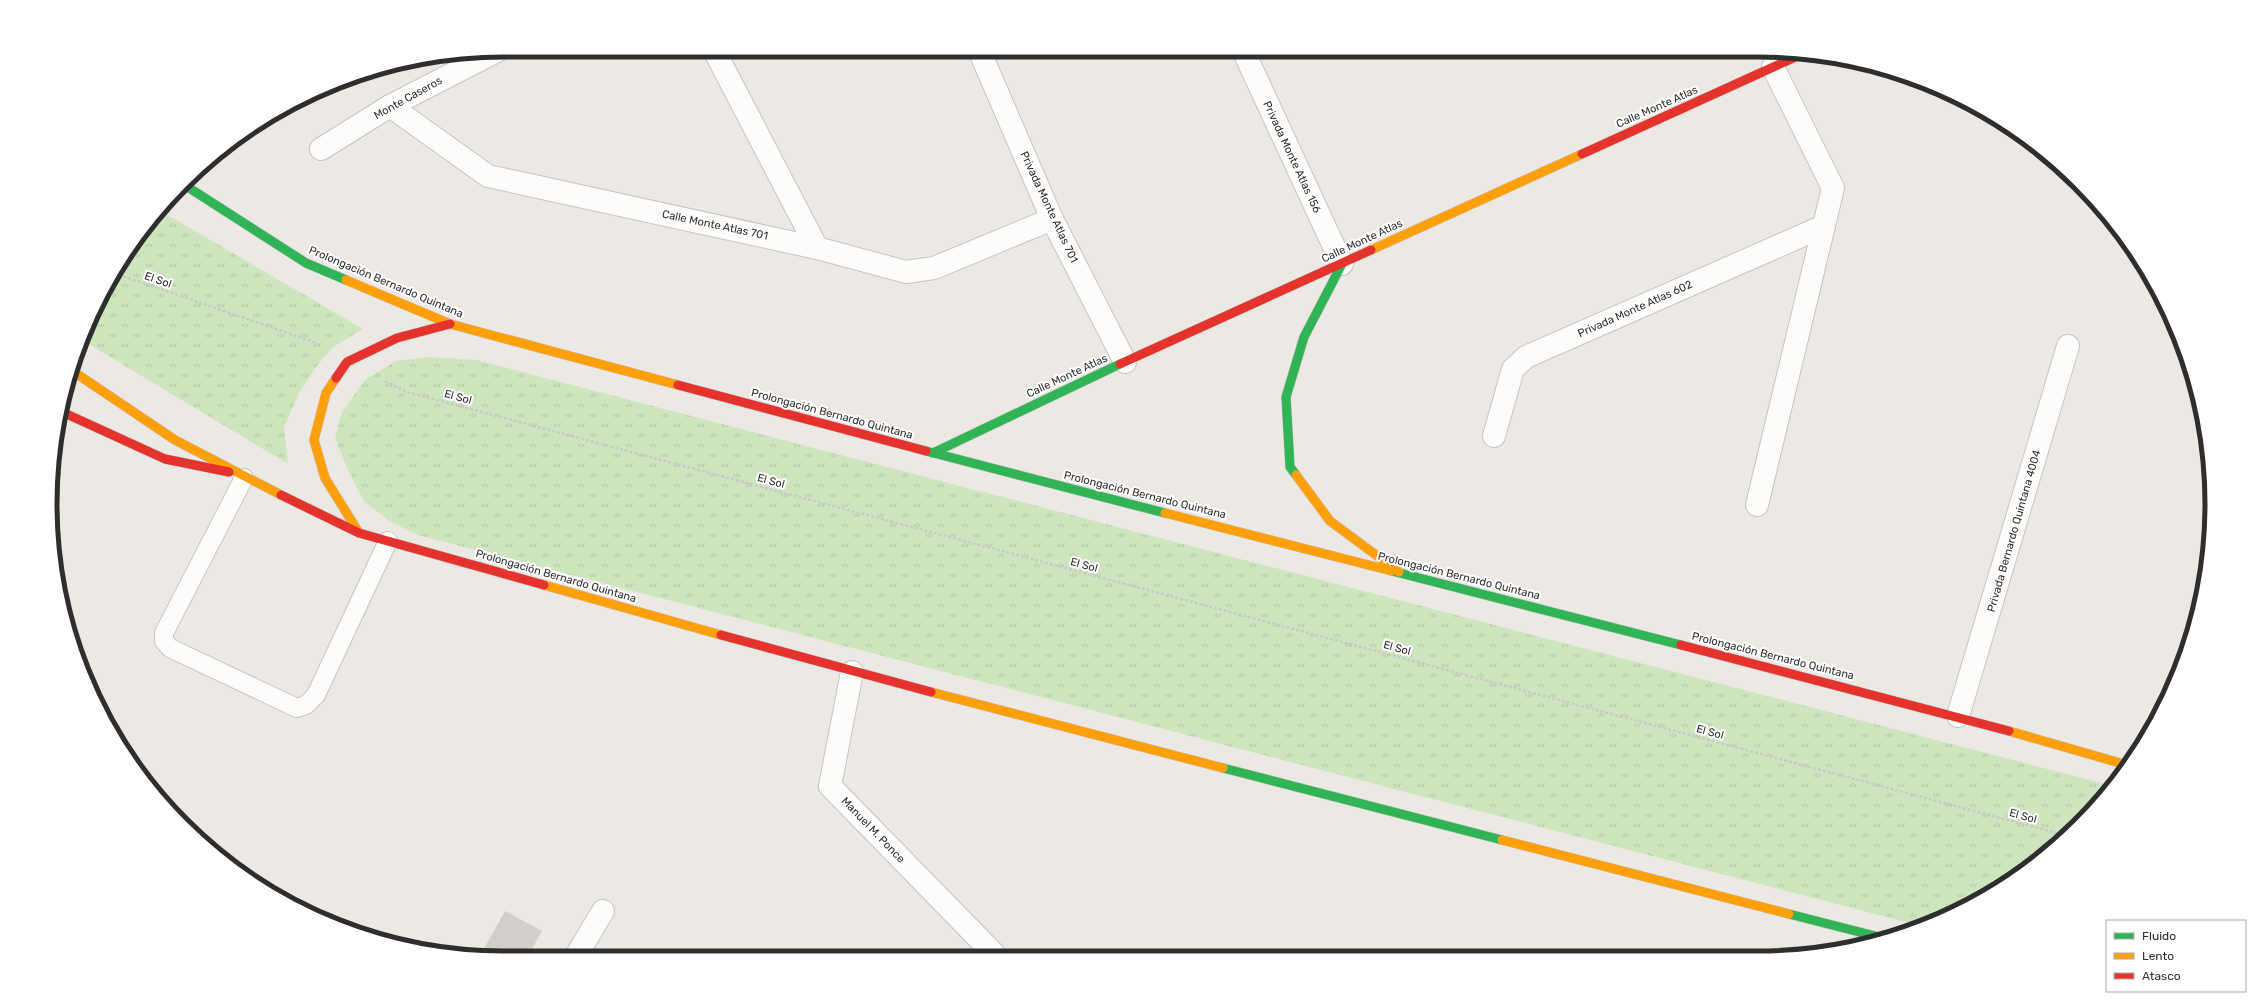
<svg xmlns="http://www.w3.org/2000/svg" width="2262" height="1008" font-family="Rubik,sans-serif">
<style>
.grass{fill:url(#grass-tufts)}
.building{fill:#d1cecb}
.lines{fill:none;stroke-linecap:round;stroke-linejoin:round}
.lane-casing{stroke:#c5c4c5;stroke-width:20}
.street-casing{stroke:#c5c4c5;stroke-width:24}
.fast-casing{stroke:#c5c4c5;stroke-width:10}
.slow-casing{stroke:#c5c4c5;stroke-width:10}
.jam-casing{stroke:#c5c4c5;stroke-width:10}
.path{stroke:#c9c9c8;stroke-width:2.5;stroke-dasharray:3 2;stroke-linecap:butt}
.lane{stroke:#fcfcfb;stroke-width:18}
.street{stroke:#fcfcfb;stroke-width:22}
.fast{stroke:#30b455;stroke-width:9}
.slow{stroke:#ff9f0a;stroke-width:9}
.jam{stroke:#e5322d;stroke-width:9}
.labels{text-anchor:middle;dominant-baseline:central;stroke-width:4;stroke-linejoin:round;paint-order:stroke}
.street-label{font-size:11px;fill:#2e2e2e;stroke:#fff}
.rim{fill:none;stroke:#2e2e2e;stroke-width:5}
</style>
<defs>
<pattern id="grass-tufts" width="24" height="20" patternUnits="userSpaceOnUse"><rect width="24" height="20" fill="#cee6be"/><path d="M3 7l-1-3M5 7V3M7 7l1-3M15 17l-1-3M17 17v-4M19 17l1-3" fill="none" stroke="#b1c6a4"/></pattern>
</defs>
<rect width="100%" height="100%" fill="#ece8e4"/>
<g class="grass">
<path d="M159 210 363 329 333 347 315 368 298 395 284 427 288 464 82 340 111 277Z"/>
<path d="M429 357 476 360 2113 786 2035 864 1932 923 1921 926 418 535 389 521 364 501 348 470 335 438 342 412 365 380 396 361Z"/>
</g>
<path class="building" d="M505 911 542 931 527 958 480 956Z"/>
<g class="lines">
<defs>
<path id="lane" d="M244 478 164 633V641L170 648 297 708 306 705 316 695 388 541"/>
<g id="street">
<path d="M714 50 817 248"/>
<path d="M979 50 1052 219 1125 362"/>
<path d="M1243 50 1342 264"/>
<path d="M390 106 488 176 817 248 906 272 934 268 1052 219"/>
<path d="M321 149 390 106 497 51"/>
<path d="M1494 436 1513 369 1526 357 1824 226"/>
<path d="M1757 505 1833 188 1773 67"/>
<path d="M852 672 830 786 997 957"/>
<path d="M1958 716 2068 346"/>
<path d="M575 958 603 911"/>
</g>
<g id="fast">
<path d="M183 184 306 263 346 280"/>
<path d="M926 451 1165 513"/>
<path d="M933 453 1120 364"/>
<path d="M1296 475 1290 467 1286 397 1304 337 1342 264"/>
<path d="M1392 571 1681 645"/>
<path d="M1223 768 1502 840"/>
<path d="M1789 914 1879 937"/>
</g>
<g id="slow">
<path d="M1371 250 1582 154"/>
<path d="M346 280 450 324 678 385"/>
<path d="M71 370 175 440 281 495"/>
<path d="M336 378 326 393 314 440 325 478 359 533"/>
<path d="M1296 475 1330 521 1399 572"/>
<path d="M1165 513 1392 571"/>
<path d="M544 585 721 635"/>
<path d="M931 692 1223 768"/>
<path d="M2009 731 2127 765"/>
<path d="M1502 840 1789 914"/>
</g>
<g id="jam">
<path d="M1582 154 1802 54"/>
<path d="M1120 364 1371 250"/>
<path d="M336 378 347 362 397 338 450 324"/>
<path d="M678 385 926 451"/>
<path d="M60 411 165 459 229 472"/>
<path d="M281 495 359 533 544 585"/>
<path d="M721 635 931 692"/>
<path d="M1681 645 2009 731"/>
</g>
</defs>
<use href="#lane" class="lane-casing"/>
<use href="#street" class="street-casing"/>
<use href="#fast" class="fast-casing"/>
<use href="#slow" class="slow-casing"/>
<use href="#jam" class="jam-casing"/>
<g class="path">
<path d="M114 273 311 341 319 345"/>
<path d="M385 381 407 392 2064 835"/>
</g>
<use href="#lane" class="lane"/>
<use href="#street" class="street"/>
<use href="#fast" class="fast"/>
<use href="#slow" class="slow"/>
<use href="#jam" class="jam"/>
</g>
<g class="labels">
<g class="street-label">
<text transform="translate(408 98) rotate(-29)">Monte Caseros</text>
<text transform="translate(1657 107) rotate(-24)">Calle Monte Atlas</text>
<text transform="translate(1292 157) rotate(65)">Privada Monte Atlas 156</text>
<text transform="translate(1049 207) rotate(65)">Privada Monte Atlas 701</text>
<text transform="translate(715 225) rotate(12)">Calle Monte Atlas 701</text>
<text transform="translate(1362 241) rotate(-25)">Calle Monte Atlas</text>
<text transform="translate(158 280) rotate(19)">El Sol</text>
<text transform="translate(386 282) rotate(23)">Prolongación Bernardo Quintana</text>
<text transform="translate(1635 309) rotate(-24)">Privada Monte Atlas 602</text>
<text transform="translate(1067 376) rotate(-25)">Calle Monte Atlas</text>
<text transform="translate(458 397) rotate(15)">El Sol</text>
<text transform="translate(832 414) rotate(15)">Prolongación Bernardo Quintana</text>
<text transform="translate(771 481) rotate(15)">El Sol</text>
<text transform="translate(1145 495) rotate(14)">Prolongación Bernardo Quintana</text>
<text transform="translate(2014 531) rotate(-74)">Privada Bernardo Quintana 4004</text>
<text transform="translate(1084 565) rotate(15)">El Sol</text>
<text transform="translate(556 576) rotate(16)">Prolongación Bernardo Quintana</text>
<text transform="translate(1459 576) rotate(14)">Prolongación Bernardo Quintana</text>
<text transform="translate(1397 648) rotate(15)">El Sol</text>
<text transform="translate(1773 656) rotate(14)">Prolongación Bernardo Quintana</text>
<text transform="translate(1710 732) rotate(15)">El Sol</text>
<text transform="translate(2023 816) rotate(15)">El Sol</text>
<text transform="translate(873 830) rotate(46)">Manuel M. Ponce</text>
</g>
</g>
<path d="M0 0H2262V1008H0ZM504 57H1758A447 447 0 0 1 2205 504V504A447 447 0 0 1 1758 951H504A447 447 0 0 1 57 504V504A447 447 0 0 1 504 57Z" fill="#fff" fill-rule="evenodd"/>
<path class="rim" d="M504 57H1758A447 447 0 0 1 2205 504V504A447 447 0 0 1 1758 951H504A447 447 0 0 1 57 504V504A447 447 0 0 1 504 57Z"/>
<rect x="2106" y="920" width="140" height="72" fill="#ffffff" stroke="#ababab"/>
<rect x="2114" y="933" width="20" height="6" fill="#30b455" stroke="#ababab"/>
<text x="2142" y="940" font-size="12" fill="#2e2e2e">Fluido</text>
<rect x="2114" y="953" width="20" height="6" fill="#ff9f0a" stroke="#ababab"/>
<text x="2142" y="960" font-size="12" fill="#2e2e2e">Lento</text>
<rect x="2114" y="973" width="20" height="6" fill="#e5322d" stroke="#ababab"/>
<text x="2142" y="980" font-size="12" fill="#2e2e2e">Atasco</text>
</svg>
